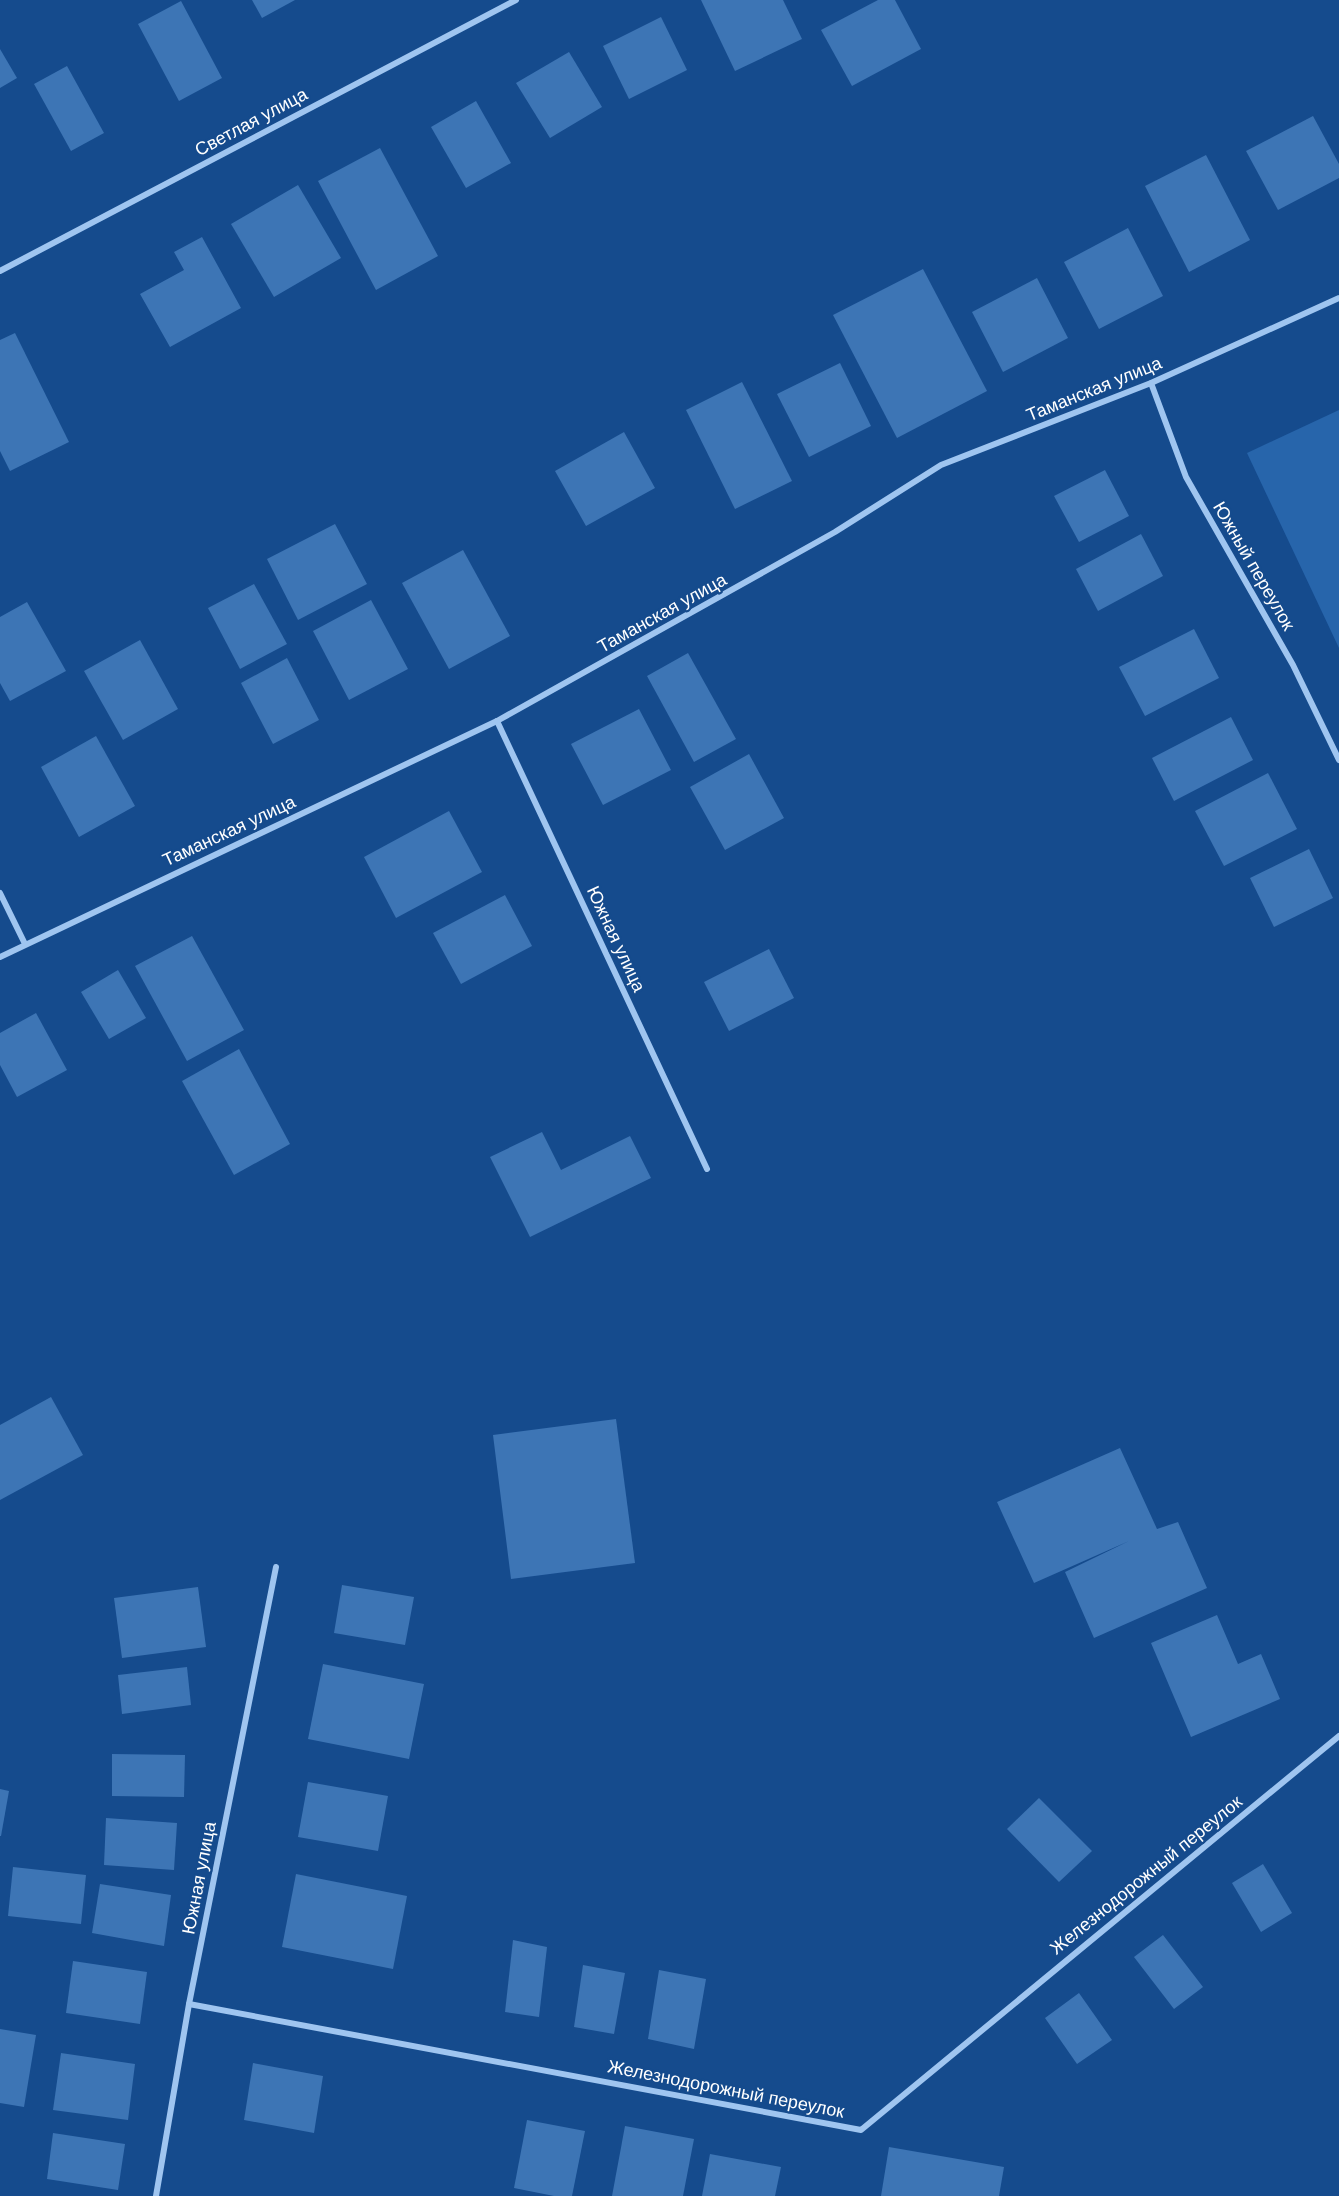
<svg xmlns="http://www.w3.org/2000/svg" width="1339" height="2196" font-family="Helvetica,sans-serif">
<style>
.park{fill:#2765ab}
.building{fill:#3d75b5}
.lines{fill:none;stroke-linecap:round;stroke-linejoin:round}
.minor{stroke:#9fc5f0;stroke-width:6}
.labels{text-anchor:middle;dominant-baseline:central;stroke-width:4.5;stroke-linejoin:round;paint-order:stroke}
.street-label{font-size:18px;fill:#fff;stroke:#154b8d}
</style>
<rect width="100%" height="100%" fill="#154b8d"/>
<path class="park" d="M1339 410V648L1247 453Z"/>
<g class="building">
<path d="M252 0H295L262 18Z"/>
<path d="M701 0H783L802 39 735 71Z"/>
<path d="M878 0H895L921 49 852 86 821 30Z"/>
<path d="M181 1 222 78 179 101 138 24Z"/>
<path d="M661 17 687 70 629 99 603 46Z"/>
<path d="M0 49 17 78 0 88Z"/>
<path d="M569 52 602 107 550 138 516 83Z"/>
<path d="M67 66 104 133 71 151 34 84Z"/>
<path d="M476 101 511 163 466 188 431 127Z"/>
<path d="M1313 116 1339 164V178L1278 210 1246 151Z"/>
<path d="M380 148 438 256 376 290 318 181Z"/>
<path d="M1206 155 1250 240 1189 272 1145 186Z"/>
<path d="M298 185 341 258 274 297 231 224Z"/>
<path d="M1128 228 1163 296 1099 329 1064 262Z"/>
<path d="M202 237 241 308 170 347 140 294 184 270 174 252Z"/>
<path d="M923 269 987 391 897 438 833 315Z"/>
<path d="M1037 278 1068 338 1003 372 972 312Z"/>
<path d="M15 333 69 442 10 471 0 451V340Z"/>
<path d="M840 363 871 426 809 457 777 394Z"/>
<path d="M742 382 792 481 735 509 686 410Z"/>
<path d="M624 432 655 488 586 526 555 471Z"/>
<path d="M1105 470 1129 516 1079 542 1054 496Z"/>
<path d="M335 524 367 584 298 620 267 559Z"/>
<path d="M1141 534 1163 576 1098 611 1076 569Z"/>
<path d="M463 550 510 636 449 669 402 583Z"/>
<path d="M254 584 287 644 240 669 208 608Z"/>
<path d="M371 600 408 669 349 700 313 631Z"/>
<path d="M27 602 66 671 10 701 0 683V617Z"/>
<path d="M1194 629 1219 678 1145 716 1119 667Z"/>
<path d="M140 640 178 709 123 740 84 671Z"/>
<path d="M688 653 736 739 694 762 647 676Z"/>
<path d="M287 658 319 720 273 744 241 683Z"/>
<path d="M639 709 671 770 603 805 571 744Z"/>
<path d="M1231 717 1253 760 1174 801 1152 758Z"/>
<path d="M96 736 135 806 79 837 41 767Z"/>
<path d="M749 754 784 818 725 850 690 787Z"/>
<path d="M1268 773 1297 829 1224 866 1195 811Z"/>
<path d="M449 811 482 872 396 918 364 857Z"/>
<path d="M1309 849 1333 898 1274 927 1250 878Z"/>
<path d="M505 895 532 946 461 984 433 933Z"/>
<path d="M192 936 244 1030 187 1061 135 966Z"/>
<path d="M769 949 794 998 729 1031 704 982Z"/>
<path d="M118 970 146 1018 109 1039 81 992Z"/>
<path d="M36 1013 67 1070 17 1097 0 1065V1033Z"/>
<path d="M239 1049 290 1144 234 1175 182 1081Z"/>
<path d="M542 1132 561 1170 630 1136 651 1178 530 1237 490 1157Z"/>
<path d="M51 1397 83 1455 0 1500V1425Z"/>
<path d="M616 1419 635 1563 511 1579 493 1435Z"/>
<path d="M1120 1448 1157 1529 1178 1522 1207 1588 1094 1638 1065 1572 1129 1541 1034 1583 997 1502Z"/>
<path d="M342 1585 414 1597 405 1645 334 1633Z"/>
<path d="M198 1587 206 1647 122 1658 114 1598Z"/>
<path d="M1217 1615 1238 1664 1261 1654 1280 1699 1191 1737 1151 1643Z"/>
<path d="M323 1664 424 1684 409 1759 308 1739Z"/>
<path d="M187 1667 191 1705 122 1714 118 1675Z"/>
<path d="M112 1754 185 1755 184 1797 112 1796Z"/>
<path d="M308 1782 388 1796 378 1851 298 1837Z"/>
<path d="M0 1789 9 1791 1 1836H0Z"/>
<path d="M1039 1798 1092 1851 1059 1882 1007 1829Z"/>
<path d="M106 1818 177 1823 174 1870 104 1865Z"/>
<path d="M1263 1864 1292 1913 1261 1932 1232 1883Z"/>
<path d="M13 1867 86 1875 81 1924 8 1916Z"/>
<path d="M296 1874 407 1896 393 1969 282 1947Z"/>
<path d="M100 1884 171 1895 164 1946 92 1933Z"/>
<path d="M1163 1935 1203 1987 1174 2009 1134 1957Z"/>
<path d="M513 1940 547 1947 539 2017 505 2012Z"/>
<path d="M73 1961 147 1972 140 2024 66 2013Z"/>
<path d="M583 1965 625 1973 614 2034 574 2027Z"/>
<path d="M659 1970 706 1979 694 2049 648 2039Z"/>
<path d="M1079 1993 1112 2040 1077 2064 1045 2018Z"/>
<path d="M0 2029 36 2035 24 2107 0 2103Z"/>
<path d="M61 2053 135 2064 128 2120 53 2110Z"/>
<path d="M253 2063 323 2076 314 2133 244 2120Z"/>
<path d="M527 2120 585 2131 572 2196H554L514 2188Z"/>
<path d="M625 2126 694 2139 683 2196H612Z"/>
<path d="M53 2133 125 2144 118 2190 47 2179Z"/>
<path d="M889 2147 1004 2167 999 2196H881Z"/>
<path d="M710 2154 781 2167 775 2196H702Z"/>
</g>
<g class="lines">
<g class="minor">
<path d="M0 271 516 0"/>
<path d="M1151 383 1186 477 1293 665 1339 760"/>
<path d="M497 721 707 1169"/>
<path d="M0 893 25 944"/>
<path d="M0 957 497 721 835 532 941 465 1151 383 1339 298"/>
<path d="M189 2004 861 2130 1339 1736"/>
<path d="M156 2196 189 2004 276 1567"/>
</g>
</g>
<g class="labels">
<g class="street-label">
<text transform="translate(251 122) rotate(-28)">Светлая улица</text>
<text transform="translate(1094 389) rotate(-22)">Таманская улица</text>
<text transform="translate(1254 566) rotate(60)">Южный переулок</text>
<text transform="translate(662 613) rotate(-29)">Таманская улица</text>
<text transform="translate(229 831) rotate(-25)">Таманская улица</text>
<text transform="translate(616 939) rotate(65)">Южная улица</text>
<text transform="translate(1146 1875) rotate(-39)">Железнодорожный переулок</text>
<text transform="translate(199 1878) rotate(-79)">Южная улица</text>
<text transform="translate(726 2089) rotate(11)">Железнодорожный переулок</text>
</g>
</g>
</svg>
